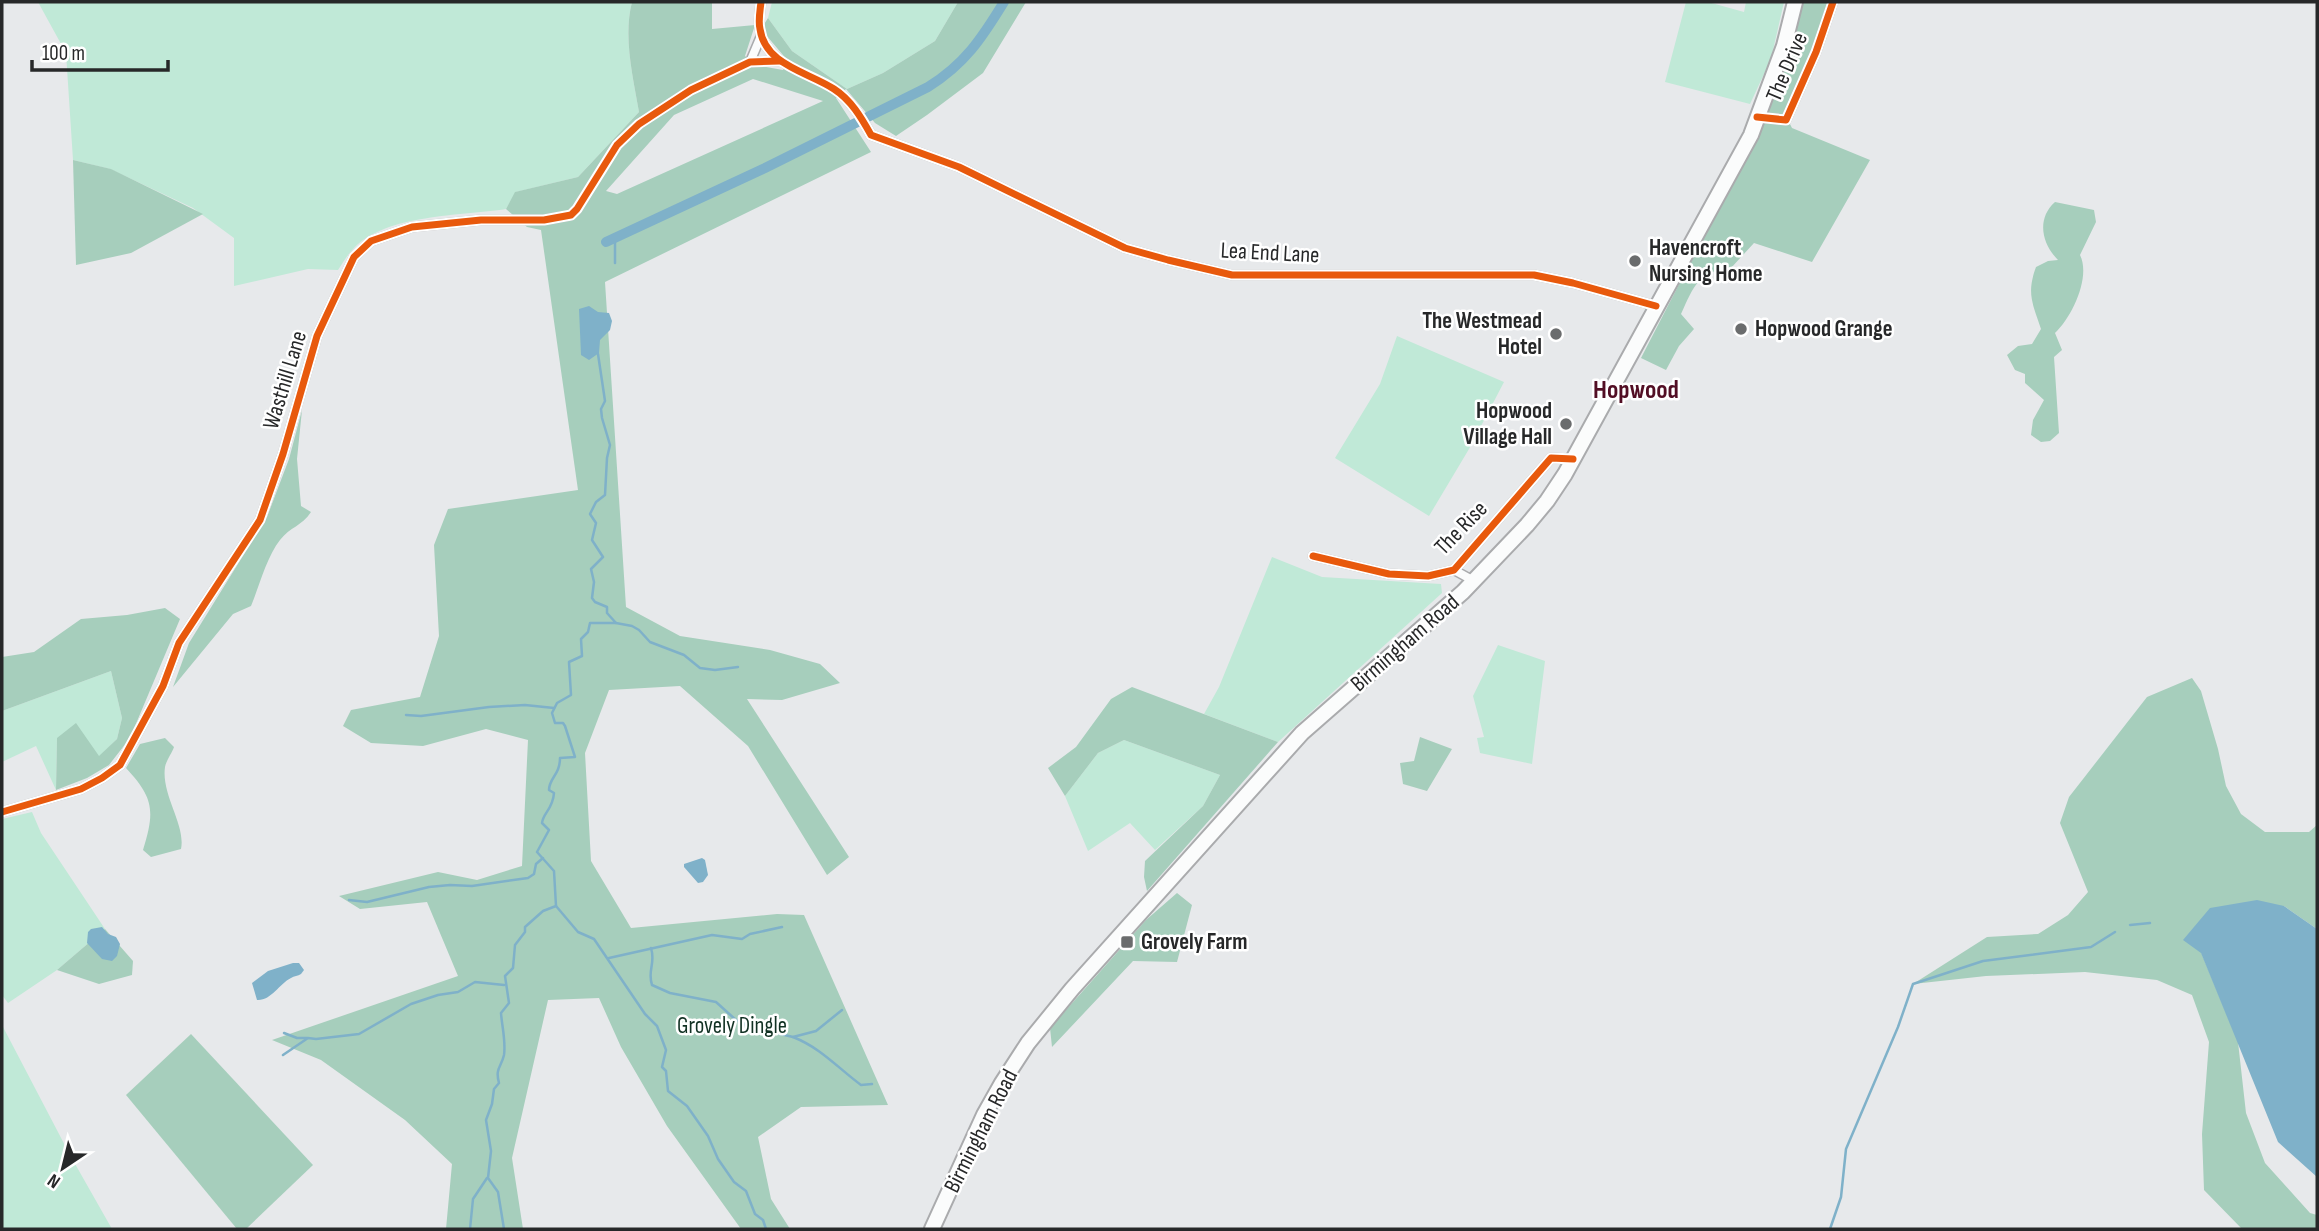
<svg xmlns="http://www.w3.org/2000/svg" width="2319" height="1231" font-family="'Sofia Sans Condensed',sans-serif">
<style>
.green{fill:#c0e9d7}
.forest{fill:#a6cebc;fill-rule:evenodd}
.water{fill:#7fb1c9}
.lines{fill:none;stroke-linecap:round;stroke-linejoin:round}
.stream{stroke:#7fb1c9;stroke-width:2.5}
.canal{stroke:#7fb1c9;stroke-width:10}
.street-casing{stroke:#aaabad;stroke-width:11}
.highway-casing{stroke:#aaabad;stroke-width:18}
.street{stroke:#fbfcfc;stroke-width:8}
.highway{stroke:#fbfcfc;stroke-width:14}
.cycleway-casing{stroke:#fff;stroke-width:11}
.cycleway{stroke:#e8590c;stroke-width:7}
.poi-dot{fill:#6a6c6d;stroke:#fff;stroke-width:2.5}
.labels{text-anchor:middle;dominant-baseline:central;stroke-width:5;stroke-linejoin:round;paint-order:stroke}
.street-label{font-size:23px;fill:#272829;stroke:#fff}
.poi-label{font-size:23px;font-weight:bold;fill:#272829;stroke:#fff;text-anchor:start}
.park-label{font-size:23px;fill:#113123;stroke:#fff}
.quarter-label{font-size:26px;font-weight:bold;fill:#520e24;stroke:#fff}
</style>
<rect width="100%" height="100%" fill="#e7e9eb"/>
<g class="green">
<path d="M38 2H632C623 37 633 77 639 112L578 177 516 192 506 209C461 216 387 214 354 248 347 255 343 263 338 270L308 269 234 286V238L193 208 110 169 73 160 66 53Z"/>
<path d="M772 2H958L935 41 883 73 847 89 792 51 768 18Z"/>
<path d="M1686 2H1708L1744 12 1746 2H1784L1771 59 1750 104 1665 82Z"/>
<path d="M1397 336 1504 382 1469 449 1429 516 1335 458 1380 384Z"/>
<path d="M1272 557 1322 577 1441 584 1442 593 1278 742 1204 714 1219 687Z"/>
<path d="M1498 645 1545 661 1532 764 1480 753 1477 738 1484 737 1473 696Z"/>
<path d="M111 671 122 718 117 739 99 757 57 738 56 790 36 746 2 762V711Z"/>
<path d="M1124 740 1220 775 1203 806 1155 850 1130 823 1088 851 1065 796 1098 753Z"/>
<path d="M32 812 41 833 105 929 57 970 8 1003 2 995V819Z"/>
<path d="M2 1025 70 1155 112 1229H2Z"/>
</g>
<g class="forest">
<path d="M632 2H712V29L755 25 745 56 755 65 783 70 788 61 761 29 768 18 792 51 847 89 883 73 935 41 958 2H1026L983 73 927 115 896 136 875 123 846 89 836 98 871 152 605 282 626 607 680 636 770 650 820 664 840 683 782 700 747 699 849 857 827 875 748 746 680 686 609 690 585 753 591 861 631 928 777 914 804 915 888 1105 801 1107 758 1137 771 1199 790 1229H741L667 1126 621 1047 599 998 548 1000 512 1158 523 1229H446L452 1164 405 1120 321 1060 272 1040 458 976 427 902 360 909 339 896 438 872 477 880 522 866 528 740 486 729 423 746 371 743 343 726 351 710 420 697 439 636 434 545 448 509 578 490 541 230 527 227 506 209 515 192 578 177 639 112C633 77 623 37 632 2ZM753 79 823 101 617 194 606 191 674 115Z"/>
<path d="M1803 2H1829L1819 30 1785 114 1792 128 1870 160 1812 262 1754 243 1731 268C1698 271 1694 286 1681 314L1694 329 1679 346 1666 370 1641 358 1721 203 1789 51Z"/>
<path d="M73 160 111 169 203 214 131 253 76 265Z"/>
<path d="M2055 202 2094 210 2096 222 2080 255C2091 277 2072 317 2055 333L2062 350 2054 357 2059 433 2050 441 2041 442 2031 435 2033 420 2044 400 2025 383V374L2015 370 2007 355 2018 346 2032 344 2041 329C2033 304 2026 294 2036 267L2048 261 2058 260C2042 244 2036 219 2055 202Z"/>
<path d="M302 410 297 459 301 506 311 512C302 526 290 527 280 540 267 556 259 587 251 606L233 614 173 687 189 643 267 517 289 459Z"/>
<path d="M165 608 180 619 130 738 109 765 87 778 56 790 57 738 76 723 99 756 117 739 122 718 111 671 2 711V657L34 652 81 619 127 615Z"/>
<path d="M2192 678 2201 691 2218 749 2226 786 2241 814 2265 832H2309L2317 825V929L2284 906 2201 952 2238 1042 2246 1113 2265 1163 2310 1213 2317 1215V1229H2242L2204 1190 2202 1134 2209 1042 2192 995 2157 980 2085 972 1986 976 1913 984 1987 937 2038 934 2068 915 2088 892 2060 823 2069 797 2147 697Z"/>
<path d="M1132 687 1278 742 1147 891 1144 877 1145 861 1203 806 1220 775 1124 740 1098 753 1065 796 1048 768 1076 747 1111 699Z"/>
<path d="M1420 737 1452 749 1427 791 1403 784 1400 763 1414 761Z"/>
<path d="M165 738 174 747C172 753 166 761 165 767 161 795 186 825 181 849L151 857 143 850C155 811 154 798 126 768L140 744Z"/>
<path d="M1177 893 1192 905 1177 962 1133 961 1052 1047 1050 1028 1146 920Z"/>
<path d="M105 929 133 961 132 975 99 984 57 970Z"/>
<path d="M191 1034 313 1165 246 1229H237L126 1095Z"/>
</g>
<g class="water">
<path d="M589 306 598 312 609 313 612 321 610 330 600 340 599 353 589 360 581 355 579 309Z"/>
<path d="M702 858 705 860 708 875 703 882 698 883 684 867V864Z"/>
<path d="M2257 900 2284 906 2317 929V1177L2278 1142 2201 953 2183 940 2210 908Z"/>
<path d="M102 927 108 934 116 937 120 944 117 956 112 961 102 959 87 943 88 932 91 929Z"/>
<path d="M293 963H299L304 970 301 974C298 976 294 976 291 978 279 984 271 1001 257 1000L252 983 268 971Z"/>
</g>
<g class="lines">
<g class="stream">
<path d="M615 263V238"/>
<path d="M616 623 632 626 639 630 650 642 684 655 700 668 715 670 738 667"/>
<path d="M406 715 421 716 489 707 525 705 554 708"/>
<path d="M349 900 367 902 429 887 450 885 472 886 528 878 534 874 536 864 543 858"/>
<path d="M556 906 578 932 594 939 645 1014 657 1026 666 1050 662 1067 666 1071 668 1091 687 1106 708 1136 718 1159 734 1182 746 1191 755 1214 763 1220 766 1229"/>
<path d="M2130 925 2150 923"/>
<path d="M651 948C656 964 647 970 652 985L670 993 716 1002 736 1020 750 1027 793 1037 816 1031 842 1010"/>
<path d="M609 958 712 935 742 939 750 934 782 927"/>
<path d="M284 1033 297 1038H307"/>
<path d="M793 1037C821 1048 838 1068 861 1085L872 1084"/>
<path d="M283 1055 308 1038 316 1039 359 1034 411 1004 438 995 458 992 475 982 504 985"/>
<path d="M470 1229 473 1199 487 1178"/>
<path d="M504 1229 498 1192 488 1178 491 1151 486 1120 492 1104 494 1089 499 1083C495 1068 501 1068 504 1055 506 1041 502 1027 501 1013L509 1003 505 976 513 968 515 945 525 932V927L543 911 556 906 554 871 537 852 549 830 542 823C543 813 553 809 554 793L549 790C549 778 560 775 560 758L575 757 565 726 563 723H555L552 713 557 703 571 695 569 662 582 656 581 639 588 632 590 623H616L607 613V607L595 602 592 598 594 582 591 569 603 557 592 540 596 523 590 514 596 502 605 495 607 458 610 445 602 418 601 409 605 401 598 354"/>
<path d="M1830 1229 1841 1197 1846 1149 1898 1027 1913 984 1983 961 2091 947 2115 932"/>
</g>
<path class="canal" d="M606 242 765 168 928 87C965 64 982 38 1004 2"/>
<defs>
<g id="street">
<path d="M761 2C760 11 758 21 760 29 765 65 808 72 834 89 851 100 861 117 871 135L959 167 1125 248 1168 260 1232 275H1534L1573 283 1656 306"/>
<path d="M750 62 761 36"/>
<path d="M1757 117 1786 120 1816 52 1833 2"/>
<path d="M1313 556 1389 574 1428 576 1454 570 1551 458 1573 459"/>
<path d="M1454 570 1474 581"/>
<path d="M2 812 81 789 102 778 120 765 163 686 179 643 260 520 283 454 317 336 354 257 371 241 412 227 481 220H544L571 215 577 209 617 145 639 124 691 90 750 62 780 61"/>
</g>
<path id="highway" d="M932 1229 984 1115 1002 1083 1028 1043 1072 989 1302 733 1463 592 1527 525 1547 501 1565 474 1751 135 1784 46 1795 2"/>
</defs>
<use href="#street" class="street-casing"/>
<use href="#highway" class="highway-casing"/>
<use href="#street" class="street"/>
<use href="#highway" class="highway"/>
<defs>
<g id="cycleway">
<path d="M761 2C760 11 758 21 760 29 765 65 808 72 834 89 851 100 861 117 871 135L959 167 1125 248 1168 260 1232 275H1534L1573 283 1656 306"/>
<path d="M1757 117 1786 120 1816 52 1833 2"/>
<path d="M1313 556 1389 574 1428 576 1454 570 1551 458 1573 459"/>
<path d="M2 812 81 789 102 778 120 765 163 686 179 643 260 520 283 454 317 336 354 257 371 241 412 227 481 220H544L571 215 577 209 617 145 639 124 691 90 750 62 780 61"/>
</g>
</defs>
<use href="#cycleway" class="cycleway-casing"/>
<use href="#cycleway" class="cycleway"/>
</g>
<g class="poi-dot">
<circle cx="1635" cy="261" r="7"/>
<circle cx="1741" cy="329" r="7"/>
<circle cx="1556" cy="334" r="7"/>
<circle cx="1566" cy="424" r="7"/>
<rect x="1120" y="935" width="14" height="14" rx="3.5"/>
</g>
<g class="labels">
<g class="street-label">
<text transform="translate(1787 67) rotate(-67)">The Drive</text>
<text transform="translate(1270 253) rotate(3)">Lea End Lane</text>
<text transform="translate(285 380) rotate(-73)">Wasthill Lane</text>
<text transform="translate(1461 528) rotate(-46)">The Rise</text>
<text transform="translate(1405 643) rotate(-41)">Birmingham Road</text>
<text transform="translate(981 1131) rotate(-63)">Birmingham Road</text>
</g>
<g class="poi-label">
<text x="1649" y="248">Havencroft<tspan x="1649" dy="26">Nursing Home</tspan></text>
<text x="1542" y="321" text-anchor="end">The Westmead<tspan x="1542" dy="26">Hotel</tspan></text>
<text x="1755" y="329">Hopwood Grange</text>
<text x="1552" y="411" text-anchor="end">Hopwood<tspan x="1552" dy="26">Village Hall</tspan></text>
<text x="1141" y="942">Grovely Farm</text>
</g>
<g class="park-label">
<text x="732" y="1026">Grovely Dingle</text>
</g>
<g class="quarter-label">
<text x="1636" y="390">Hopwood</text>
</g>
</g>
<rect width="2319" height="1231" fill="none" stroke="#272829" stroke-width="7"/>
<g transform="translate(63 1168) rotate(215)" stroke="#ffffff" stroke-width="5" paint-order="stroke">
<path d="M0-5L12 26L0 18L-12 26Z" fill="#272829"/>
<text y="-10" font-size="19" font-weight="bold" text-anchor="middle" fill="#272829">N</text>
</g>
<path d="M32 60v10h136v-10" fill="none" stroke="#272829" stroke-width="3.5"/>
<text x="42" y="60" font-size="21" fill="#272829" stroke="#ffffff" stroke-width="5" paint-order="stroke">100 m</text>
</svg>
